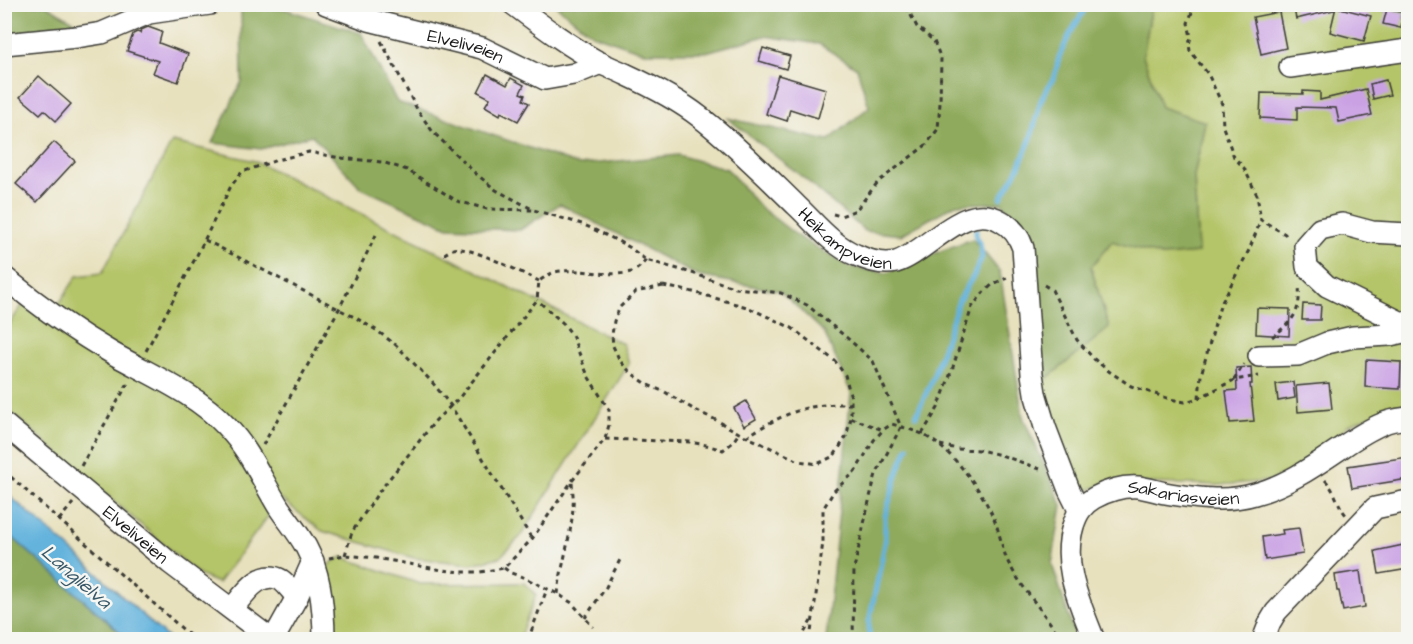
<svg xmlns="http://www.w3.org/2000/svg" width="1413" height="644" font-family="'Architects Daughter',sans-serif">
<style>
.green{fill:#b4c467;stroke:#687042;stroke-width:1.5}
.forest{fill:#8faa5c;stroke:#56633c;stroke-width:1.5}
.water{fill:#63b3dd;stroke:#40687c;stroke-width:1.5}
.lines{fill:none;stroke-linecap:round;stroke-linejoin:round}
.stream{stroke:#63b3dd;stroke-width:5}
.building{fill:#caa2e4}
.minor-casing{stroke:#3b3a34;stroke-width:24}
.path{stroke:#3b3a34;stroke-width:3;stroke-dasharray:4.5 4.5;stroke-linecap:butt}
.minor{stroke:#fff;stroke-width:21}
.labels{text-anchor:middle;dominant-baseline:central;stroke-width:5;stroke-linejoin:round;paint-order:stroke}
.street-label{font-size:18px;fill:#1c1c1c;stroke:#f6f6f2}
.water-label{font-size:20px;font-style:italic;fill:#385869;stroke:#f6f6f2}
</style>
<rect width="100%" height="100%" fill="#f6f6f2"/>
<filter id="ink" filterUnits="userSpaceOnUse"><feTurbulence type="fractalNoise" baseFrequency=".0167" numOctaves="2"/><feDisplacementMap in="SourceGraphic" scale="12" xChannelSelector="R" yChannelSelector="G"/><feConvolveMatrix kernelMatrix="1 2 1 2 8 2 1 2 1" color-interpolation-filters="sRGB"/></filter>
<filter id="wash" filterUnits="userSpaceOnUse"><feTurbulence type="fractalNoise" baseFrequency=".008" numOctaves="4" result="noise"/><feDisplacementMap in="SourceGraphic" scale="24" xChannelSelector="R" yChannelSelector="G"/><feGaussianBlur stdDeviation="1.35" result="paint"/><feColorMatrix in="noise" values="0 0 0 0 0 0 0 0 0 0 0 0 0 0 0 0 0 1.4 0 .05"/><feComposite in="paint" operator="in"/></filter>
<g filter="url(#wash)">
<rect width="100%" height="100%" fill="#e8e1be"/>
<g class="green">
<path d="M1152 5H1368L1408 19V406H1394L1348 425 1314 459 1271 481 1218 485 1108 482 1081 493 1040 384 1108 328 1091 267 1112 241 1162 256 1198 253 1194 176 1205 122 1161 107 1143 56Z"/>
<path d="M172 142 255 161 623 344 629 364 520 537 500 557 471 564 414 558 322 531 281 499 218 583 199 575 5 407V331L23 304 57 307 77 276 102 273Z"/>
<path d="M342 557 420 584 524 583 536 595 519 639H332L323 571 332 562Z"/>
</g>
<g class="forest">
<path d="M4 5H46L89 30 5 38Z"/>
<path d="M555 5H1152L1143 56 1161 107 1205 122 1194 176 1198 253 1162 256 1112 241 1091 267 1109 328 1040 384 1022 224 1002 203 956 204 901 235 865 231 806 180 727 118 828 141 869 107 857 68 819 44 765 36 706 52H644L592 34Z"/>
<path d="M1368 5H1408V19Z"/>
<path d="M241 9H285L361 33 397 102 579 165 678 155 727 169 760 207 800 238 850 267 887 273 956 245 973 239 1000 272 1023 417 1062 505 1052 564 1075 636 1073 640 826 639 851 393 824 332 780 291 698 276 560 204 520 230 448 227 361 188 312 135 261 149 212 143 242 81Z"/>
<path d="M5 531 128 639H5Z"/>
</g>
<path class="water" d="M5 492 75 553 169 639H128L5 531Z"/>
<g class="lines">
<g class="stream">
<path d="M1001 198 1016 173 1024 155 1031 138 1041 100 1055 75 1059 57 1070 34 1088 4"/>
<path d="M916 416 932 380 959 300 974 275 982 257 980 243 976 236V230"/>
<path d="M869 640V622L885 543V516L899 469 908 447"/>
</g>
</g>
<g id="blocks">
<g class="building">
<path d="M1293 4H1333L1334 10 1296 19Z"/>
<path d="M1336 7 1371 16 1364 41 1330 32Z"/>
<path d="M1387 9 1404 13 1401 28 1383 24Z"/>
<path d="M1279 12 1286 48 1261 54 1253 17Z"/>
<path d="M148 27 162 32 159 43 188 54 178 82 153 73 158 61 127 51 133 34 137 32 140 33 141 30Z"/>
<path d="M763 48 790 56 786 69 759 61Z"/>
<path d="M487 74 507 85 511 78 524 85 520 93 525 95 523 100 529 103 518 121 501 112 500 115 485 106 490 98 478 92Z"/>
<path d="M778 75 826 89 818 118 790 109 787 121 766 114Z"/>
<path d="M39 76 71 104 56 121 44 110 40 114 20 97Z"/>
<path d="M1386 80 1390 95 1373 99 1370 84Z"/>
<path d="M1366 89 1372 115 1339 122 1336 108 1297 107V120L1260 118 1261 93 1303 94V91L1320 92V100Z"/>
<path d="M54 142 75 161 37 202 16 184Z"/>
<path d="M1303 304 1321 305 1320 320H1302Z"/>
<path d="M1257 308 1290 309 1289 336 1256 334Z"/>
<path d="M1366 360 1401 362 1400 389 1365 387Z"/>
<path d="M1251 367 1252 384H1250L1254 421 1230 423 1226 391 1237 390 1236 368Z"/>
<path d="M1293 382 1295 398 1278 401 1276 384Z"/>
<path d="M1329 383 1332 409 1298 412 1296 386Z"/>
<path d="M746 401 756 419 744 426 734 408Z"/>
<path d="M1408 457V479L1352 488 1348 466Z"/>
<path d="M1299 528 1303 554 1265 560 1262 537 1283 534 1282 530Z"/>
<path d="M1408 544V569L1379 574 1375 551Z"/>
<path d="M1360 571 1365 607 1343 611 1339 591H1337L1335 575Z"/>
</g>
</g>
</g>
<g filter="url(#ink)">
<use href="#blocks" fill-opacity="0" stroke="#3b3a34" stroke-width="1.5"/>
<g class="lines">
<defs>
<g id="minor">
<path id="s1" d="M326 4 369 20 482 48 545 79 574 74 601 63"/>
<path id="s2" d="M513 4C541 25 570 47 600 63 608 67 617 70 625 74 651 86 677 99 700 117 735 144 766 176 797 206 816 224 832 245 856 255 869 261 883 265 896 262 928 252 965 199 1001 221 1012 227 1019 236 1023 248L1032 374 1035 393 1045 427 1069 490 1079 510"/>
<path d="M4 44 77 37 102 33 149 13 210 4"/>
<path d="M1290 67 1408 50"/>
<path d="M1408 234 1372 232 1342 224 1320 229 1305 246 1307 267 1327 286 1408 326"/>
<path d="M4 277C38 305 74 331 112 353 149 374 197 394 226 426 249 449 261 478 278 506 287 520 298 532 306 547 320 573 324 610 324 640"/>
<path d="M1259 356 1298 355 1327 343 1353 337 1390 335 1408 331"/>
<path id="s3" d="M4 424 170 563 272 640"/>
<path d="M232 609C243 596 260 568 281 580 287 584 292 592 297 597"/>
<path d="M273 640 297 597 313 561"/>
<path id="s4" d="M1094 640C1080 603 1061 566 1073 526 1077 513 1082 505 1094 498 1107 491 1123 486 1138 487 1147 488 1156 491 1165 493 1195 498 1225 503 1255 494 1284 486 1310 469 1335 452 1350 442 1365 431 1382 424 1390 420 1400 419 1408 418"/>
<path d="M1263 640 1270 622 1276 612 1375 508 1408 501"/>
</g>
</defs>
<use href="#minor" class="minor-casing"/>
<g class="path">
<path d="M1195 4 1188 23 1191 37 1189 44 1190 51 1208 74 1222 104 1223 127 1234 157 1244 168 1257 195 1261 220 1285 234 1287 239"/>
<path d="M381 41 418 111 433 132 475 173 496 190 534 210 582 224 610 237 629 247 646 260 692 273 736 288 781 293 807 305 846 337 873 361 901 427 876 474 870 497 854 569 853 640"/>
<path d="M833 214 841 216 856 210 878 182 926 145 938 129 940 103 941 59 934 41 917 27 905 4"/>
<path d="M205 240 356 318 376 330 396 345 432 382 451 406 532 539"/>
<path d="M444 254C445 254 452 249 453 249 469 245 522 273 539 281"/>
<path d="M1044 285 1052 290 1077 340 1094 359 1110 372 1131 386 1170 399 1185 402 1199 398 1234 380 1259 376"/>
<path d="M663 286 693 292 747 307 792 328 835 361 845 375 851 397V418L846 437 834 456 817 464 799 461 739 433 716 420 693 409 665 392 650 386 631 373 620 361 613 346 612 335 614 321 620 307 636 292Z"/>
<path d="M1272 337C1293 321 1301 313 1299 285"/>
<path d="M146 351 197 255 231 186 242 172 277 160 309 152 340 158 382 162 407 170 457 201 487 209 533 210"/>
<path d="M1234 380 1244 364"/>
<path d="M1199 398 1201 375 1220 306 1249 250 1261 220"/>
<path d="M851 418 883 430"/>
<path d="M922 434 938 408 953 367 972 307 983 293 993 284 1007 278"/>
<path d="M746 437C768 423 791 410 817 406 828 404 840 404 851 404"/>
<path d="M605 439 690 442 706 445 723 450 732 443 739 433"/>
<path d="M263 445 339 309 376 235"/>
<path d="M940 445 957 449 980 450 1001 455 1040 469"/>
<path d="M81 466 128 383"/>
<path d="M4 471 195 640"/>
<path d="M1325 480C1335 490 1337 504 1346 515"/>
<path d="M59 520 73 503"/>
<path d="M345 555 352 532 378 493 436 420 459 398 537 300 539 281C544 278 550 273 555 272 579 267 608 278 631 272 637 270 642 265 646 260"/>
<path d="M329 558 345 555 376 558 442 570 462 572H480L504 568 532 539 572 481 605 439 609 425V410L588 376 572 335 564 324 537 300"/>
<path d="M504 568 511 573 523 577 558 594 572 603 593 627"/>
<path d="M558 594C561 564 572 535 573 505 574 497 572 489 572 481"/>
<path d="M585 618 606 587 621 558"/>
<path d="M759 639V640"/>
<path d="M528 640 547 589"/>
<path d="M800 640 811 621"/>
<path d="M810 640 823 542V509L834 491 855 472 874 440 883 430 892 424C902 427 913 430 922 434 953 450 982 490 995 521 1000 534 1003 553 1009 564 1024 591 1045 614 1062 640"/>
</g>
<use href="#minor" class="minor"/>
</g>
</g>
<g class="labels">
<g class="street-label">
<text stroke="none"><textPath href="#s1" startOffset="146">Elveliveien</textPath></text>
<text stroke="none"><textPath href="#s2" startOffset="411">Heikampveien</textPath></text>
<text stroke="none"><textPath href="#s4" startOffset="246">Sakariasveien</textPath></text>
<text stroke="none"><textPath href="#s3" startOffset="172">Elveliveien</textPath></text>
</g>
<g class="water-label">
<text transform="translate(76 577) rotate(41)">Langlielva</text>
</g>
</g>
<rect width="1413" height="644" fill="none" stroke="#f6f6f2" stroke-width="24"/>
</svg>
